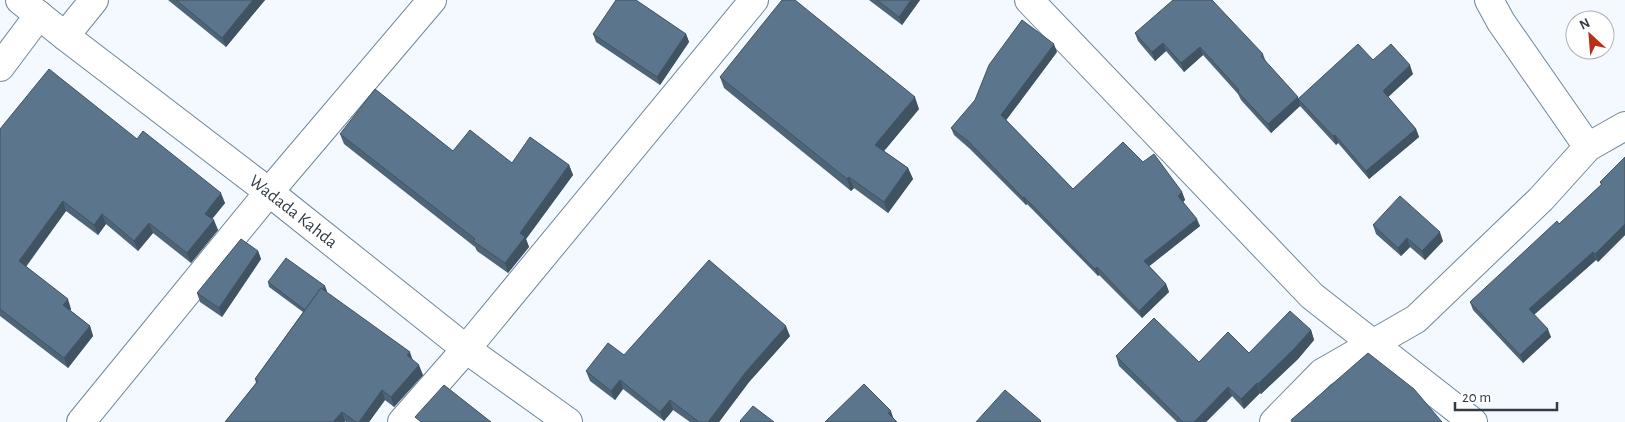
<svg xmlns="http://www.w3.org/2000/svg" width="1625" height="422" font-family="'Alegreya Sans',sans-serif">
<style>
.lines{fill:none;stroke-linecap:round;stroke-linejoin:round}
.minor-casing{stroke:#6e879c;stroke-width:30}
.secondary-casing{stroke:#6e879c;stroke-width:30}
.minor{stroke:#fff;stroke-width:28}
.secondary{stroke:#fff;stroke-width:28}
.wall{fill:#4e6578}
.shaded-wall{fill:#405362}
.building{fill:#5b768c;stroke:#405362}
.labels{text-anchor:middle;dominant-baseline:central;stroke-width:5;stroke-linejoin:round;paint-order:stroke}
.street-label{font-size:18px;fill:#313c45;stroke:#fff}
</style>
<rect width="100%" height="100%" fill="#f3f9fe"/>
<g class="lines">
<defs>
<g id="minor">
<path d="M1029 0 1312 296 1473 422"/>
<path d="M1489 0 1501 22 1588 147"/>
<path d="M65 36 94 0"/>
<path d="M0 67 39 15"/>
<path d="M81 422 269 192 432 0"/>
<path d="M402 422 466 349 754 0"/>
<path d="M1274 422 1322 373 1416 319 1541 199 1588 147 1625 126"/>
</g>
<path id="secondary" d="M20 0 65 36 269 192 466 349 568 422"/>
</defs>
<use href="#minor" class="minor-casing"/>
<use href="#secondary" class="secondary-casing"/>
<use href="#minor" class="minor"/>
<use href="#secondary" class="secondary"/>
</g>
<g class="wall">
<path d="M168 0H265L226 47Z"/>
<path d="M869 0H920L902 25Z"/>
<path d="M1135 33 1263 54 1266 62 1298 99 1373 60 1413 74 1388 97 1416 129 1419 137 1369 179 1338 143 1336 145 1300 106 1271 133 1241 100 1238 94 1203 55 1184 72 1166 51 1155 61 1138 41Z"/>
<path d="M593 34H686L689 42 660 85 596 42Z"/>
<path d="M1057 52 1006 120 1073 189 1143 162 1182 192 1185 200 1183 202 1200 226 1149 266 1166 284 1169 292 1142 318 1099 275 1098 276 1027 204 1026 205 970 149 954 135 951 128Z"/>
<path d="M720 77 919 109 884 151 908 168 913 179 888 213 854 188 851 191 724 88Z"/>
<path d="M0 129 137 139 225 203 212 219 218 230 191 263 153 233 138 251 106 224 98 235 66 211 26 267 71 309 70 310 90 326 93 336 68 368 0 316Z"/>
<path d="M340 134 453 151 512 163 569 165 573 175 526 239 529 247 508 273 477 251 475 247 344 144Z"/>
<path d="M1625 157V235L1598 262 1596 260 1534 315 1551 337 1523 363 1473 310 1470 302 1559 224 1601 185 1600 182Z"/>
<path d="M1373 225 1443 241 1425 260 1410 247 1401 256 1376 234Z"/>
<path d="M258 251 261 259 222 317 200 302 197 293Z"/>
<path d="M268 282 327 291 326 292 413 360 423 375 394 407 385 400 369 422H346L345 421V422H225L256 383 255 379 303 312 269 287Z"/>
<path d="M1311 330 1314 340 1298 359 1261 394 1260 393 1244 409 1232 396 1206 422H1177L1119 366 1116 356 1199 362 1249 353Z"/>
<path d="M790 336 749 382 719 422H690L673 410 664 421 623 389 615 400 590 381 586 371 624 355Z"/>
</g>
<g class="shaded-wall">
<path d="M253 0H265L226 47 222 38Z"/>
<path d="M911 0H920L902 25 899 17Z"/>
<path d="M686 34 689 42 660 85 657 77Z"/>
<path d="M1163 43 1166 51 1155 61 1152 52Z"/>
<path d="M1054 44 1057 52 1004 123 1001 115Z"/>
<path d="M1200 47 1203 55 1184 72 1181 63Z"/>
<path d="M1410 65 1413 74 1386 99 1383 91Z"/>
<path d="M915 97 919 109 879 157 875 145Z"/>
<path d="M1298 97 1300 106 1271 133 1268 124Z"/>
<path d="M1416 129 1419 137 1369 179 1366 171Z"/>
<path d="M1335 135 1338 143 1336 145 1333 136Z"/>
<path d="M569 165 573 175 526 239 529 247 508 273 505 263 520 233Z"/>
<path d="M908 168 913 179 888 213 884 202Z"/>
<path d="M849 177 854 188 851 191 847 179Z"/>
<path d="M1182 192 1185 200 1181 204 1178 196Z"/>
<path d="M221 193 225 203 208 224 205 214Z"/>
<path d="M1024 197 1027 204 1026 205 1023 198Z"/>
<path d="M63 201 66 211 22 271 19 261Z"/>
<path d="M102 214 106 224 98 235 94 225Z"/>
<path d="M1197 219 1200 226 1147 268 1144 261Z"/>
<path d="M214 220 218 230 191 263 187 253Z"/>
<path d="M149 223 153 233 138 251 134 241Z"/>
<path d="M1625 224V235L1598 262 1595 254Z"/>
<path d="M1440 232 1443 241 1425 260 1422 251Z"/>
<path d="M1407 238 1410 247 1401 256 1398 248Z"/>
<path d="M258 251 261 259 222 317 219 308Z"/>
<path d="M1593 252 1596 260 1531 317 1529 309Z"/>
<path d="M1097 267 1099 275 1098 276 1095 269Z"/>
<path d="M1166 284 1169 292 1142 318 1139 311Z"/>
<path d="M325 286 327 291 308 316 306 311Z"/>
<path d="M68 299 71 309 67 315 63 305Z"/>
<path d="M90 326 93 336 68 368 64 358Z"/>
<path d="M786 326 790 336 749 382 719 422H708L745 373Z"/>
<path d="M1548 329 1551 337 1523 363 1520 355Z"/>
<path d="M1311 330 1314 340 1298 359 1261 394 1258 384Z"/>
<path d="M410 352 413 361 407 355Z"/>
<path d="M419 365 423 375 394 407 391 397Z"/>
<path d="M620 380 623 389 615 400 611 391Z"/>
<path d="M1257 383 1260 393 1244 409 1241 399Z"/>
<path d="M1228 387 1232 396 1206 422H1194Z"/>
<path d="M382 390 385 400 369 422H359Z"/>
<path d="M670 400 673 410 664 421 660 412Z"/>
<path d="M891 411 894 420 888 413Z"/>
<path d="M342 412 345 421V422H333Z"/>
</g>
<g class="building">
<path d="M176 0H253L222 38Z"/>
<path d="M616 0H636L686 34 657 77 593 34Z"/>
<path d="M782 0H795L915 97 875 145 908 168 884 202 849 177 847 179 720 77Z"/>
<path d="M877 0H911L899 17Z"/>
<path d="M1173 0H1212L1263 54 1261 56 1298 97 1268 124 1238 92 1239 90 1200 47 1181 63 1163 43 1152 52 1135 33Z"/>
<path d="M1022 20 1054 44 1001 115 1073 189 1123 142 1143 162 1154 154 1182 192 1178 196 1197 219 1144 261 1166 284 1139 311 1097 267 1095 269 1024 197 1023 198 968 141 951 128 975 100 989 65Z"/>
<path d="M1358 44 1373 60 1391 44 1410 65 1383 91 1416 129 1366 171 1335 135 1333 136 1298 99Z"/>
<path d="M49 69 137 139 143 131 221 193 205 214 214 220 187 253 149 223 134 241 102 214 94 225 63 201 19 261 68 299 63 305 90 326 64 358 0 309V129Z"/>
<path d="M375 89 453 151 470 130 512 163 530 137 569 165 520 233 525 237 505 263 473 241 475 239 340 134Z"/>
<path d="M1625 157V224L1595 254 1593 252 1529 309 1548 329 1520 355 1470 302 1557 221 1559 224 1602 184 1600 182Z"/>
<path d="M1400 196 1440 232 1422 251 1407 238 1398 248 1373 225Z"/>
<path d="M241 239 258 251 219 308 197 293Z"/>
<path d="M286 258 325 286 322 289 321 288 305 310 268 282Z"/>
<path d="M709 260 786 326 745 373 708 422H699L670 400 660 412 620 380 611 391 586 371 608 343 624 355Z"/>
<path d="M321 288 410 352 407 355 419 365 391 397 382 390 359 422H356L342 412 333 422H225L258 381 255 379Z"/>
<path d="M1290 311 1311 330 1294 349 1258 384 1257 383 1241 399 1228 387 1194 422H1183L1116 356 1154 318 1199 362 1228 332 1249 353Z"/>
<path d="M1368 353 1414 389 1442 422H1292L1291 420Z"/>
<path d="M864 384 891 411 888 413 897 422H825Z"/>
<path d="M444 385 491 422H421L415 417Z"/>
<path d="M1005 390 1041 421 1040 422H976Z"/>
<path d="M753 406 774 422H741L740 421Z"/>
</g>
<g class="labels">
<g class="street-label">
<text transform="translate(293 212) rotate(38)">Wadada Kahda</text>
</g>
</g>
<g transform="translate(1590 35) rotate(334)"><circle r="24" fill="#ffffff" stroke="#adb1b5"/>
<path d="M0-4L9 19L0 12L-9 19Z" fill="#bb3014"/>
<text y="-8" font-size="14" font-weight="bold" text-anchor="middle" fill="#313c45">N</text>
</g>
<path d="M1455 402v8h102v-8" fill="none" stroke="#313c45" stroke-width="2.5"/>
<text x="1462" y="402" font-size="15" fill="#313c45" stroke="#ffffff" stroke-width="4" paint-order="stroke">20 m</text>
</svg>
